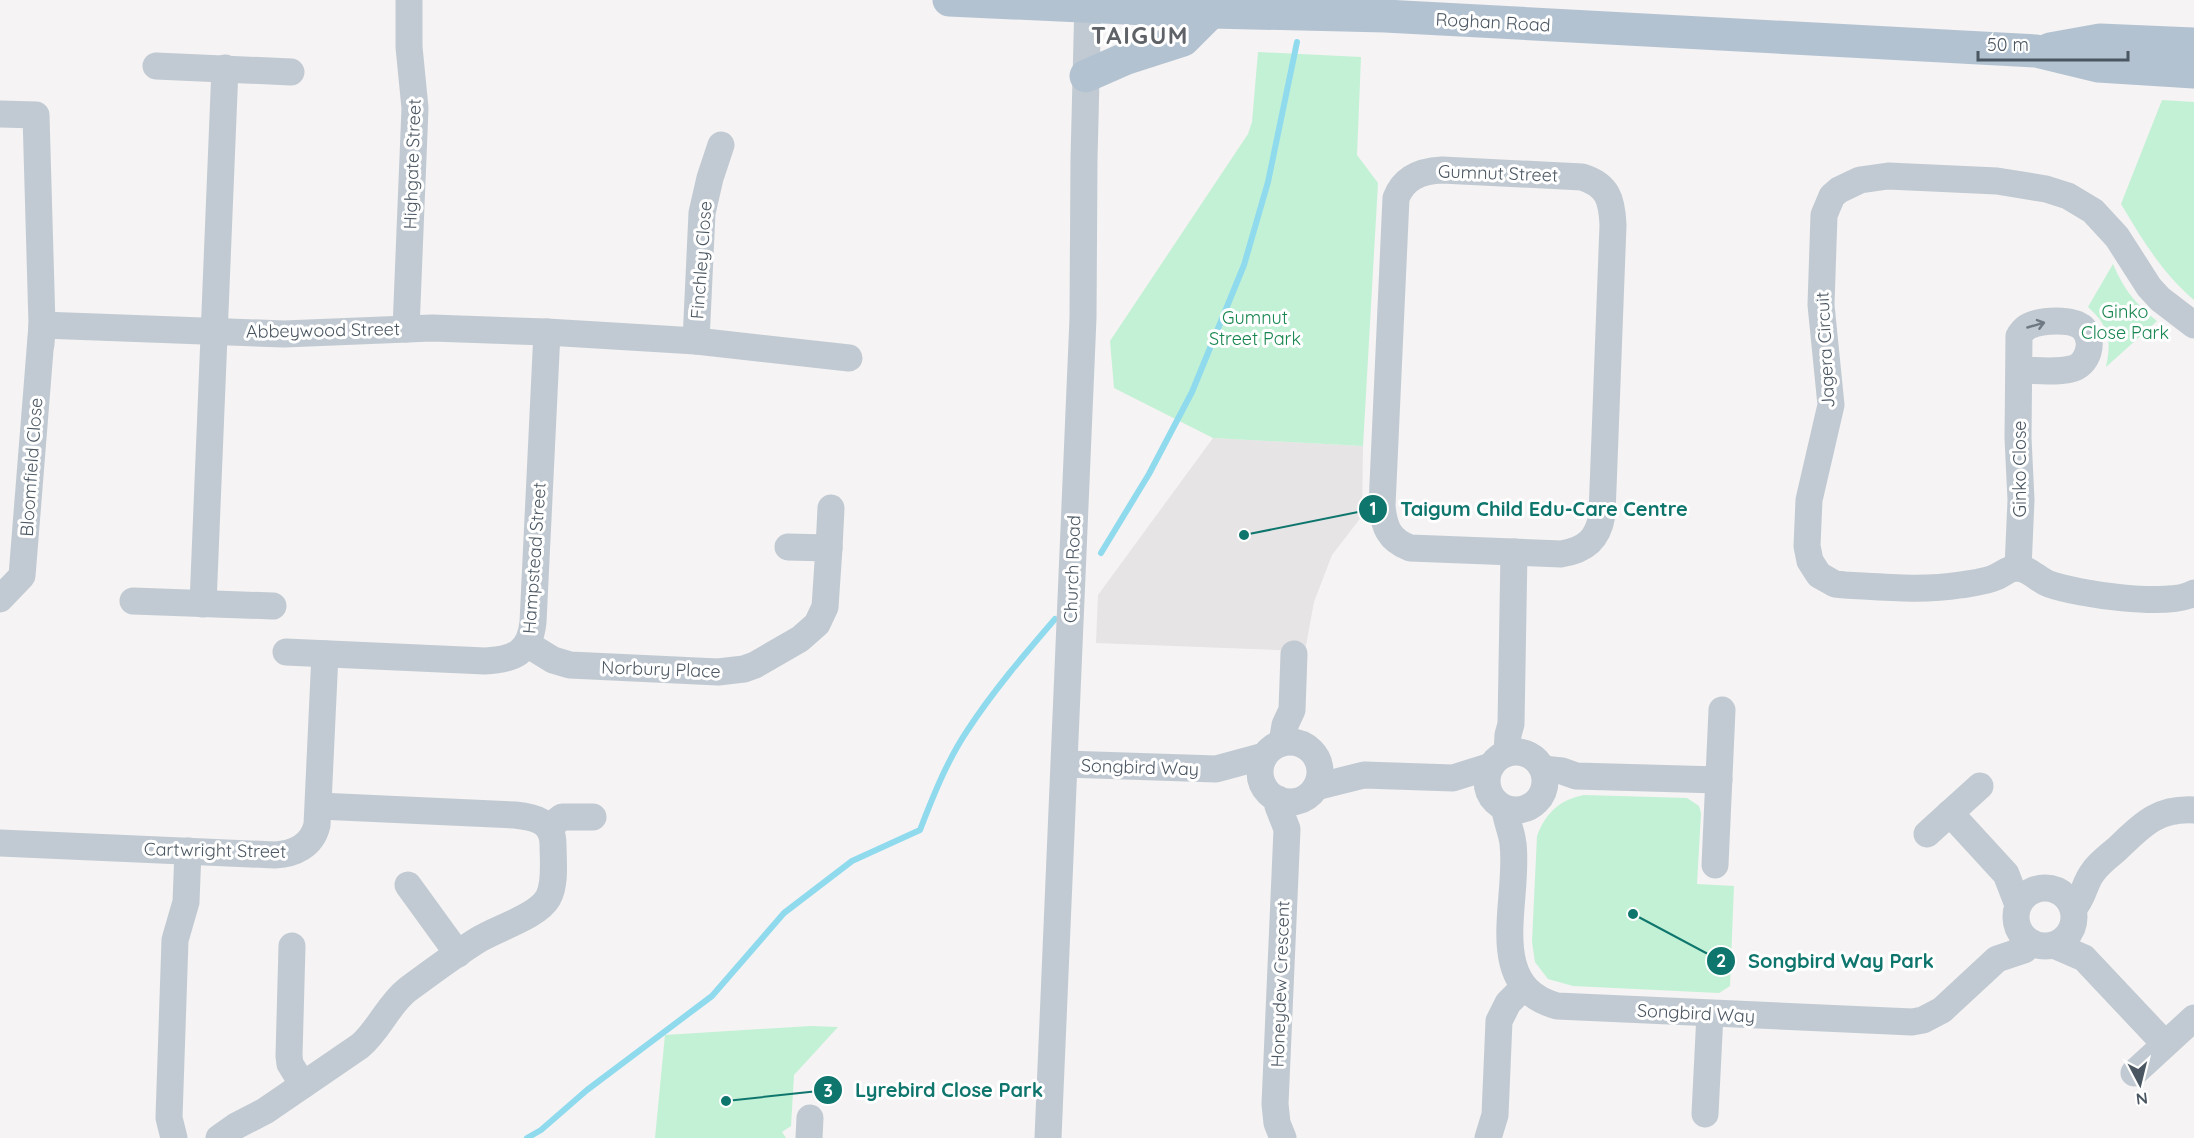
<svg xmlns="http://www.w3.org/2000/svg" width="2194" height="1138" font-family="Quicksand,sans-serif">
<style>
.education{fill:#e6e4e5}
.green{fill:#c3f1d5}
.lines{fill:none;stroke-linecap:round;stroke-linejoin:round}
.stream{stroke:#90daee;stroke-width:6}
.minor{stroke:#c1cad2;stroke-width:27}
.major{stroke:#b3c2d1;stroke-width:33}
.oneway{stroke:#6e7983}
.labels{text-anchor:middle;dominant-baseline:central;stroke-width:6;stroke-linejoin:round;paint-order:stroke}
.street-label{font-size:18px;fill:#4a5661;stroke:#fff}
.park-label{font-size:18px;fill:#17864f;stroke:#fff}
.district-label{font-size:24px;font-weight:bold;letter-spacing:1.5px;fill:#5f6368;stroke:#fff}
.leader{fill:none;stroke:#0f766e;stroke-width:2}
.callout-dot{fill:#0f766e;stroke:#fff;stroke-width:2}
.mark-label{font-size:18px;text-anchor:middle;font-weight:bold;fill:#fff}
.callout-label{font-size:20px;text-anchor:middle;font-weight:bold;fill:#0f766e;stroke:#fff;stroke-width:6;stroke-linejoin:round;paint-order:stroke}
</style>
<rect width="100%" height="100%" fill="#f5f3f3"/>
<path class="education" d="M1213 438 1363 446 1362 516 1332 555 1314 602 1305 651 1096 643 1098 595Z"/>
<g class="green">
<path d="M1258 52 1361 57 1357 155 1378 183 1363 446 1213 438 1114 388 1110 341 1248 134 1252 122Z"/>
<path d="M2162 100 2194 102V300C2162 273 2142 239 2121 204Z"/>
<path d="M2113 264C2124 290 2135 303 2157 321L2106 367C2112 340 2109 326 2088 307Z"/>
<path d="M1584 795 1687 798 1699 806 1701 813 1697 884 1734 886 1730 986 1719 993 1573 986 1548 979 1535 962 1532 942 1537 836C1546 813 1559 800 1584 795Z"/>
<path d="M810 1026 838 1027 794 1075 791 1126 782 1132 786 1138H655L665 1035Z"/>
</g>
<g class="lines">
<g class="stream">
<path d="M1101 553 1149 474 1192 392 1244 265 1268 182 1297 42"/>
<path d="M527 1138 541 1130 587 1090 712 996 784 913 852 861 920 830C933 796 947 761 967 731 993 691 1024 655 1055 619"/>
</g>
<g class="minor">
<path d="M156 66 291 72"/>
<path d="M0 114 36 115 42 325 41 344"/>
<path d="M1442 170 1582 177C1608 185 1612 200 1613 225L1602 515C1598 539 1586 550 1561 554L1410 548C1389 540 1384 527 1382 506L1396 198C1404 177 1421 171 1442 170Z"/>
<path d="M2194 325 2160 299 2149 287 2117 237 2093 211 2068 196 2046 189 1997 181 1888 176 1860 180 1839 190 1832 196 1824 215 1821 305 1831 405 1809 500 1807 546 1810 561 1819 575 1835 584 1845 585C1883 587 1923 591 1960 585 1972 583 1986 582 1996 577 2003 574 2009 568 2017 568 2029 568 2038 580 2049 584 2077 594 2169 608 2194 593"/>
<path d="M406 329 415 108 409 47V0"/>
<path d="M696 341 702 213 710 178 721 145"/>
<path d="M788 547 829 548 831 508"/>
<path d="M2018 568 2021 500 2018 438 2019 336C2022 332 2024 328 2029 326 2041 320 2072 318 2083 328 2096 342 2087 366 2071 369 2054 373 2036 370 2019 370"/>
<path d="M0 599 22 576 42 325 284 334 432 328 547 332 696 341 849 358"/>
<path d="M133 601 273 606"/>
<path d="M203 604 225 68"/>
<path d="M527 644 553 660 570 665 718 672 744 669 755 665 800 639 817 624 825 607 829 548"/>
<path d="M286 652 485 661C513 660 530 653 533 622L547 332"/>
<circle cx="1290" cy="772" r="30"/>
<path d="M1282 743 1285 725 1292 710 1294 654"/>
<circle cx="1516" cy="781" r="29"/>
<path d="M1507 753 1508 735 1511 724 1514 552"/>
<path d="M1065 764 1216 769 1264 756"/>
<path d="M1543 769 1562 771 1576 776 1719 780"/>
<path d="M1316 787 1364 775 1453 778 1491 766"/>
<path d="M1278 799V806L1287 829 1275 1104 1277 1123 1283 1138"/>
<path d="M1505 809C1506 821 1512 832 1513 844 1520 900 1483 986 1557 1006L1912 1022 1923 1020 1942 1010 1997 959 2024 950 2032 943"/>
<path d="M1950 813 2006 874 2018 905"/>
<path d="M549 827 562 817H593"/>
<path d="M1927 834 1980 786"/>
<path d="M0 843 275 855C294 854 312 846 317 825L325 654"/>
<path d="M1715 865 1722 710"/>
<path d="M408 885 458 954"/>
<circle cx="2045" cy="917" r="29"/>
<path d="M2073 909C2084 898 2084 883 2093 872 2099 863 2109 856 2117 849 2142 825 2157 808 2194 810"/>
<path d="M2054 945 2084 958 2165 1044"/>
<path d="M292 946 289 1056 290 1064 303 1085"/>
<path d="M2134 1073 2194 1018"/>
<path d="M1705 1114 1710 1014"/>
<path d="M174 1138 169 1118 175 940 186 902 188 851"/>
<path d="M219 1138 236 1126 265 1111 360 1046C379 1030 388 1005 407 990 430 973 454 955 478 940 497 928 537 917 548 898 556 884 553 860 553 844 553 821 534 817 515 815L319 806"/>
<path d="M809 1138 810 1118"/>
<path d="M1048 1138 1083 318 1084 159 1088 0"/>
<path d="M1488 1138 1495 1115 1499 1021 1508 1003 1524 987"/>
</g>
<g class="major">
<path d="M949 0 1211 12 1385 16 2036 51 2098 66 2194 72"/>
<path d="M2050 49 2100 40 2194 44"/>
<path d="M1086 76 1127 58 1183 40 1211 12"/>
</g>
</g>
<defs><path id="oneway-shaft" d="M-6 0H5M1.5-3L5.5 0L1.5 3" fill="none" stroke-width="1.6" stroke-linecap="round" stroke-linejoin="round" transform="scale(1.5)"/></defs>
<use class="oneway" href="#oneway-shaft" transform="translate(2036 325) rotate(-16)"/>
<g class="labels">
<g class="street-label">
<text transform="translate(1493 22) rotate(3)">Roghan Road</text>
<text transform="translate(412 164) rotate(-88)">Highgate Street</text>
<text transform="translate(1498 173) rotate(2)">Gumnut Street</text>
<text transform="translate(701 260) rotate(-86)">Finchley Close</text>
<text transform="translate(323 330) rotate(-1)">Abbeywood Street</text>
<text transform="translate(1825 350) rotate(-93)">Jagera Circuit</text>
<text transform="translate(31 467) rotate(-86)">Bloomfield Close</text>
<text transform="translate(2019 469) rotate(-90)">Ginko Close</text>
<text transform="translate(534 558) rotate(-86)">Hampstead Street</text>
<text transform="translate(1072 569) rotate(-88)">Church Road</text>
<text transform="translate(661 669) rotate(2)">Norbury Place</text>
<text transform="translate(1140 767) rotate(2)">Songbird Way</text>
<text transform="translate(215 850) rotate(1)">Cartwright Street</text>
<text transform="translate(1280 984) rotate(-88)">Honeydew Crescent</text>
<text transform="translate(1696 1013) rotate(3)">Songbird Way</text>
</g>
<g class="park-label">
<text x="2125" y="311">Ginko<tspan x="2125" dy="21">Close Park</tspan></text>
<text x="1255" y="317">Gumnut<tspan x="1255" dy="21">Street Park</tspan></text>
</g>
<g class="district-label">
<text x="1140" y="35">TAIGUM</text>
</g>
</g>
<path class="leader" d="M1244 535L1373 509M1633 914L1721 961M726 1101L828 1090"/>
<g class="callout-dot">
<circle cx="1244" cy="535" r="6"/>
<circle cx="1633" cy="914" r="6"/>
<circle cx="726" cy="1101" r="6"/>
<circle cx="1373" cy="509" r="15"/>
<circle cx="1721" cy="961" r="15"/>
<circle cx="828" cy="1090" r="15"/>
</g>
<g class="mark-label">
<text x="1373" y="515">1</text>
<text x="1721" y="967">2</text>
<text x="828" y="1097">3</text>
</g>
<g class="callout-label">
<text x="1544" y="516">Taigum Child Edu-Care Centre</text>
<text x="1841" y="968">Songbird Way Park</text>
<text x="949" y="1097">Lyrebird Close Park</text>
</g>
<g transform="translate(2140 1084) rotate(173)" stroke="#ffffff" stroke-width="4.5" paint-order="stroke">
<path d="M0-4.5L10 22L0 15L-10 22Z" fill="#4a5661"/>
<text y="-9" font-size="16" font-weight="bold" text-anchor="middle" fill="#4a5661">N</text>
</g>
<path d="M1978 51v9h150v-9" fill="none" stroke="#4a5661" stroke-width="3"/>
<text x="1987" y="51" font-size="18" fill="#4a5661" stroke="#ffffff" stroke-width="4.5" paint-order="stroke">50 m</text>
</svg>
